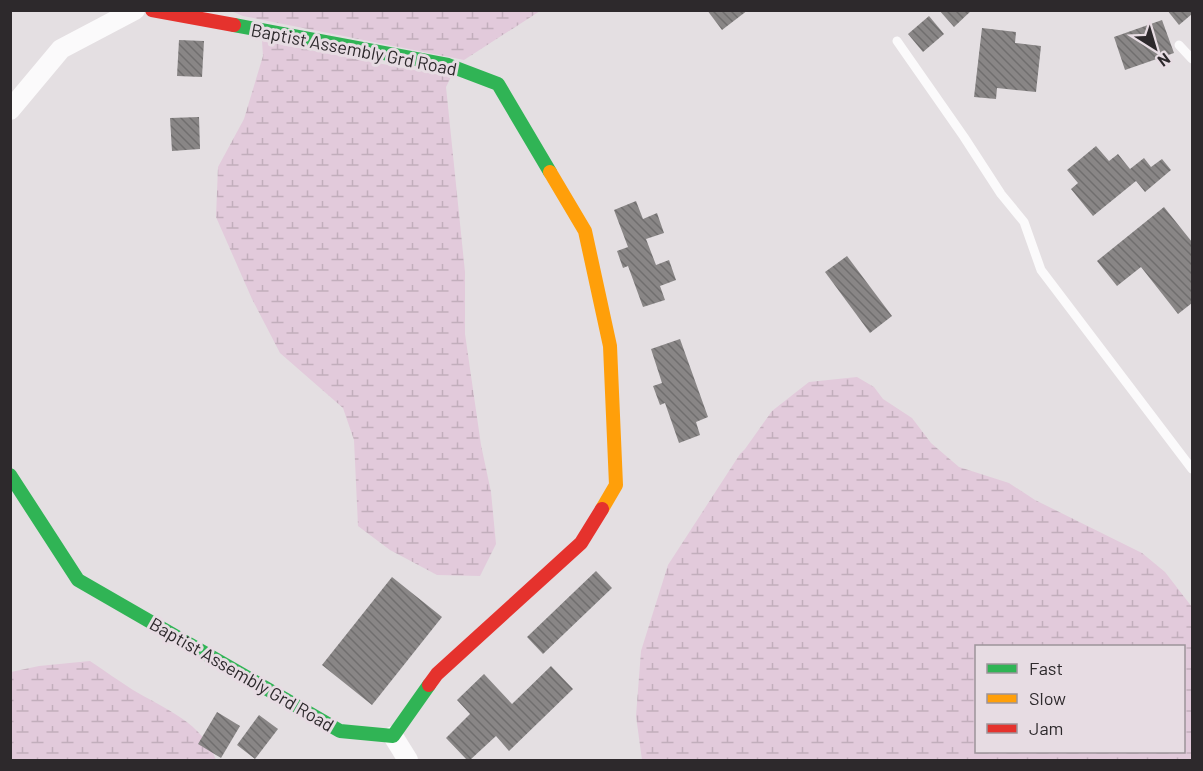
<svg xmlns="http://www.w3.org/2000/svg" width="1203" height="771" font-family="Barlow,sans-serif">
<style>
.wetland{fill:url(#wetland-marsh);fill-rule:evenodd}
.building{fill:url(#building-back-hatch)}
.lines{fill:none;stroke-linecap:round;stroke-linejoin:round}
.lane{stroke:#fbfafb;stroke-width:9}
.street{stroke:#fbfafb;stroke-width:20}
.fast{stroke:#30b455;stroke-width:14}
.slow{stroke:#ff9f0a;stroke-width:14}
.jam{stroke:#e5322d;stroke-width:14}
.labels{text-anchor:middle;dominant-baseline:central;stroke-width:6;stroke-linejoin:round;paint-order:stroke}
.street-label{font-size:18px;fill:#2d292c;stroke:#e7dce3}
</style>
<defs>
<pattern id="wetland-marsh" width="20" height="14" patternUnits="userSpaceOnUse" patternTransform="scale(1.5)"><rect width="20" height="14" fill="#e2cadb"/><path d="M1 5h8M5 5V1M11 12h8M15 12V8" fill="none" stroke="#c2aebc"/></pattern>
<pattern id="building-back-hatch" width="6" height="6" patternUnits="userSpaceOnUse" patternTransform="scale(1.5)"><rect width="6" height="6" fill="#898686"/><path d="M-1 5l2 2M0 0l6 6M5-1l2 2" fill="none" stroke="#706e6e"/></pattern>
</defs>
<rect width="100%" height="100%" fill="#e4dfe2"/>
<g class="wetland">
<path d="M231 11H540L464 60 243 16Z"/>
<path d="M262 41 451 77 446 87 465 272V334L481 445 491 492 496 544 480 576 437 575 390 550 358 526 354 440 343 408 280 353 252 299 216 217 218 167 244 119 263 56Z"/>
<path d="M857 377 874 387 883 399 912 418 931 443 959 467 1009 483 1035 500 1142 553 1165 572 1192 607V758L1189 760H642L636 716 641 651 668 565 740 454 745 449 772 411 809 382ZM976 646H1184V752H976Z"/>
<path d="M90 661C105 671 119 681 133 690 165 709 203 723 216 760H11V672L39 666Z"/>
</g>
<g class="building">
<path d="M707 10H748L722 30Z"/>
<path d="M939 10H972L954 27Z"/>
<path d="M1167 10H1191L1192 14 1179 25Z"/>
<path d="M929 16 944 34 923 52 908 34Z"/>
<path d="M1162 20 1174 53 1125 70 1114 37Z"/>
<path d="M982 28 1016 32 1015 43 1041 46 1036 92 997 88 996 99 974 97Z"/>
<path d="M179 40 204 41 202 77 177 76Z"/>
<path d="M199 117 200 149 172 151 170 118Z"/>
<path d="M1096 146 1109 161 1118 154 1130 169 1144 158 1151 167 1162 159 1171 170 1145 192 1136 181 1093 216 1071 189 1078 183 1067 170Z"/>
<path d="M636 201 643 219 657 213 664 233 646 239 656 265 669 260 676 280 660 286 665 300 643 307 628 266 623 268 617 251 628 247 614 210Z"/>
<path d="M1164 207 1192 242V303L1178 314 1141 267 1117 286 1097 261Z"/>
<path d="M847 256 892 316 870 333 825 272Z"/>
<path d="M680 339 708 417 696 422 700 435 679 443 665 403 660 405 653 386 662 383 651 349Z"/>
<path d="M596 571 612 588 543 654 527 637Z"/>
<path d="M392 577 442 617 372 705 322 665Z"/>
<path d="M551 666 573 689 509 751 496 736 470 760H467L446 738 470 714 457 700 484 674 512 704Z"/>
<path d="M217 712 240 726 221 758 198 744Z"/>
<path d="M259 715 278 729 255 759 237 745Z"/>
</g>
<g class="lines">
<g class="lane">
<path d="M897 41 964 137 1001 194 1024 222 1041 270 1192 469"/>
<path d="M1179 45 1192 59"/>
</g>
<g class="street">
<path d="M10 110 61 49 135 10"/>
<path d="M393 736 408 760"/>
</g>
<g class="fast">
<path d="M234 25 448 65 498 84 550 172"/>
<path d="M10 475 78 580 340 731 393 736 429 685"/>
</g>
<path class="slow" d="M550 172 585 231 610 346 616 485 602 509"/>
<g class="jam">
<path d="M152 10 234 25"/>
<path d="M429 685 437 674 581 543 602 509"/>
</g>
</g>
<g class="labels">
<g class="street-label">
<text transform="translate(354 49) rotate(11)">Baptist Assembly Grd Road</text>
<text transform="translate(242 674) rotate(30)">Baptist Assembly Grd Road</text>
</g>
</g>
<rect width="1203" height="771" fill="none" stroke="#2d292c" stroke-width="24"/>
<rect x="975" y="645" width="210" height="108" fill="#e7dce3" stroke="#9d949a" stroke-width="1.5"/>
<rect x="987" y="664" width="30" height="9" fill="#30b455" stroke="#9d949a" stroke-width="1.5"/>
<text x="1029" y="675" font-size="18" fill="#2d292c">Fast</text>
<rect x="987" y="694" width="30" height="9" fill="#ff9f0a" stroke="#9d949a" stroke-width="1.5"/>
<text x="1029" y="705" font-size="18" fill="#2d292c">Slow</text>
<rect x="987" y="724" width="30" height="9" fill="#e5322d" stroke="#9d949a" stroke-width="1.5"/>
<text x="1029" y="735" font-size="18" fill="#2d292c">Jam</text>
<g transform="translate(1155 48) rotate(143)" stroke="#e7dce3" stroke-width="4.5" paint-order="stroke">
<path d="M0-4.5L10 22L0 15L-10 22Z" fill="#2d292c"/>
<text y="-9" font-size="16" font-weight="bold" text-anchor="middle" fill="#2d292c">N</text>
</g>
</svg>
